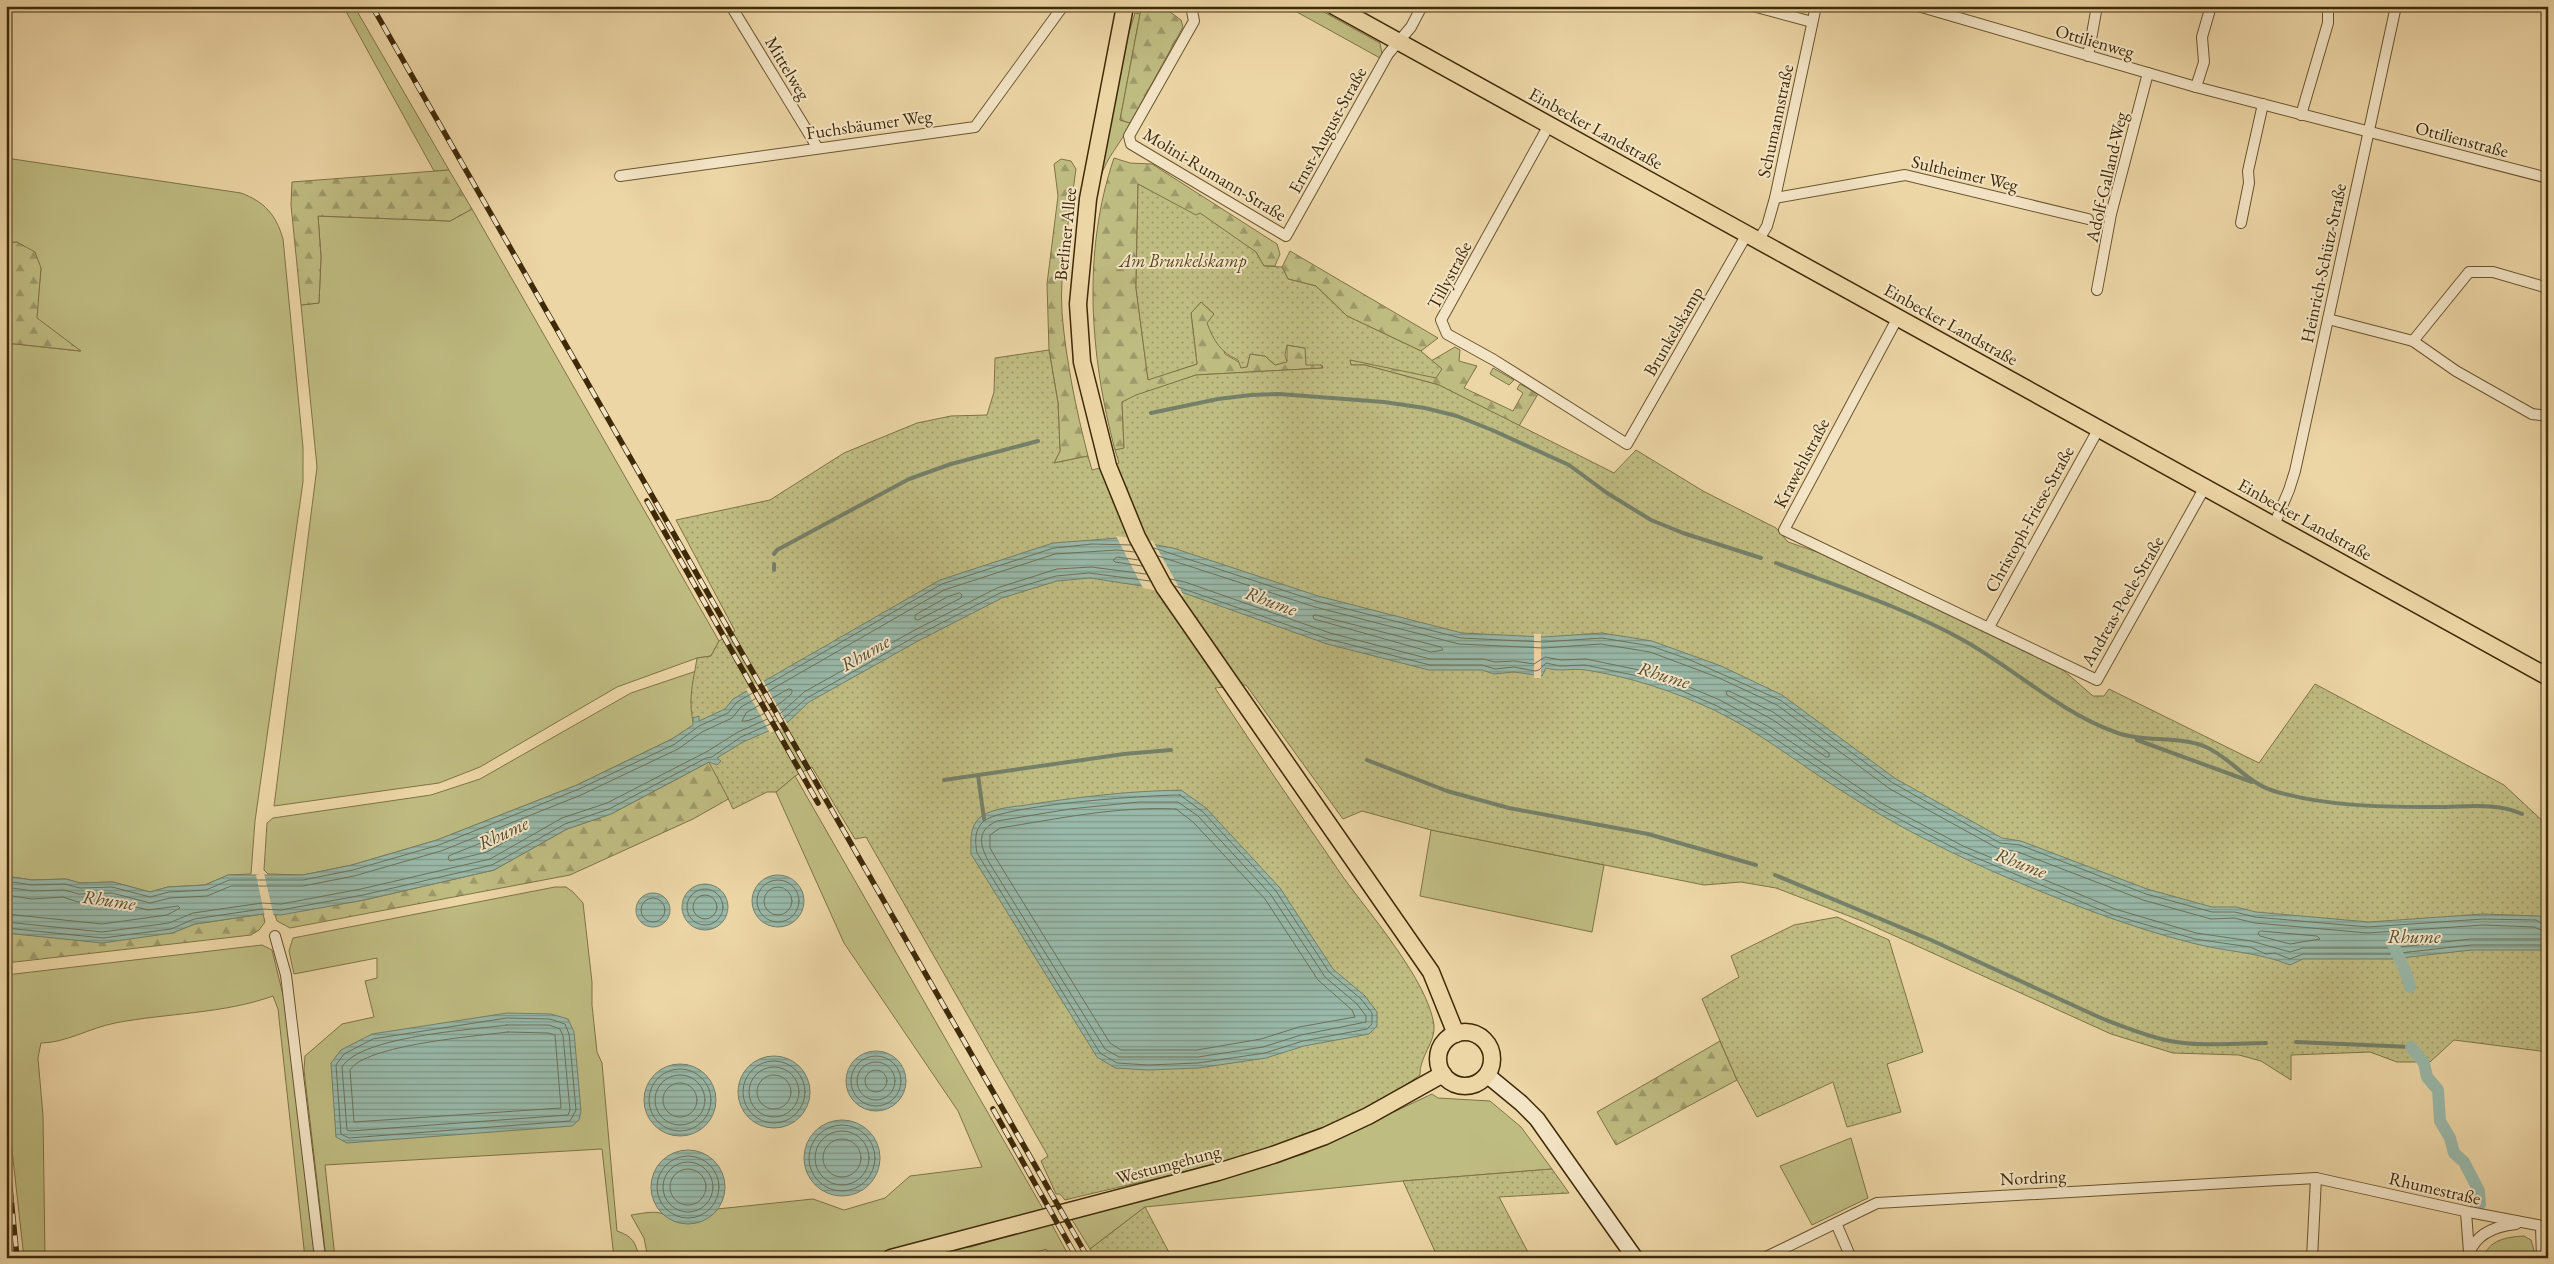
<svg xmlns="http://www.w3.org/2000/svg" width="2554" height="1264" font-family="'EB Garamond',serif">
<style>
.grass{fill:#bfbc82;stroke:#7f7345}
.forest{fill:url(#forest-firs);stroke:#7f7345}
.park{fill:url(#park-dots);stroke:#7f7345}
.water{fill:url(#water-rules);stroke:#758069}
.pier{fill:#edd6a6}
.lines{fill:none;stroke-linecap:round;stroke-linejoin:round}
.shore{stroke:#6c7259;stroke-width:1}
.stream{stroke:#758069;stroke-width:4}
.canal{stroke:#99b9aa;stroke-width:12}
.street-casing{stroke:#6a5530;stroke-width:12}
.secondary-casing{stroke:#3f2a08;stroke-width:18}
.primary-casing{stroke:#3f2a08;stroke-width:19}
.street{stroke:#f3e4c5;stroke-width:10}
.secondary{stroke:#f3e4c5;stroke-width:15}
.primary{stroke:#edd6a6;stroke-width:16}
.rail-casing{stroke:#3f2a08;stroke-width:5.5}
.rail{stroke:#f3e4c5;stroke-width:4;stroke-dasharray:11;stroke-linecap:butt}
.labels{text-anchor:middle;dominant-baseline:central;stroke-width:4;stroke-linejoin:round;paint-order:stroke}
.street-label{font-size:18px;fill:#3f2a08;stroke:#f3e4c5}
.park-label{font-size:18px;font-style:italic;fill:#594720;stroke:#f3e4c5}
.water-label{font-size:19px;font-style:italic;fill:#564e30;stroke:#f3e4c5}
</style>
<defs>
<pattern id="forest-firs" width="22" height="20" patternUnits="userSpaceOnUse" patternTransform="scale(1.25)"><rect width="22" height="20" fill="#bfbc82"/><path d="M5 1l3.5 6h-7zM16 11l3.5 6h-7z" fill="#9d9968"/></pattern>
<pattern id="park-dots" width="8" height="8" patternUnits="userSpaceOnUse" patternTransform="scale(1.25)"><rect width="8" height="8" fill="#bfbc82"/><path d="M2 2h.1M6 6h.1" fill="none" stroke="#9d9968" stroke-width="1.8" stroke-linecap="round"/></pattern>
<pattern id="water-rules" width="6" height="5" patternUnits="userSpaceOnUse" patternTransform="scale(1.25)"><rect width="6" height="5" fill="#99b9aa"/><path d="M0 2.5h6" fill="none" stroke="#7e9788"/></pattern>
</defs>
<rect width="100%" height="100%" fill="#edd6a6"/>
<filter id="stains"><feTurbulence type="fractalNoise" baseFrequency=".004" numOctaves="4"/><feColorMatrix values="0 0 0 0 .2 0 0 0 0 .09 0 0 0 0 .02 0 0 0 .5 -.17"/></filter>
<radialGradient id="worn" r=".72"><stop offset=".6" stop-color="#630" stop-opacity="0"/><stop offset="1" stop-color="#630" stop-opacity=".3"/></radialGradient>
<g class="grass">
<path d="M343 6H354L449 170 434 171Z"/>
<path d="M1286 6H1313L1380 43 1382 54 1380 58Z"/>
<path d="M1135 13 1140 14 1120 120 1130 123C1121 145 1107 155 1100 179H1098L1124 48Z"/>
<path d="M6 158 241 193C265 202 276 215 283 239L303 447V482L299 510 255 821 251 874 228 875 205 885 168 887 150 892 113 882 80 883 66 879 32 880 6 876V343L80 351 36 318 41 268 17 242 6 243Z"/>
<path d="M472 209 719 641 711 656 697 658 617 687 480 767 439 783 274 806 317 467 301 305 319 303 321 257 318 216 450 221Z"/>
<path d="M726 661 691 700 694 725 672 739 577 785 437 840 352 865 303 875 268 874 264 870 267 823 273 818 431 795 480 779 631 693Z"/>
<path d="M795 776 1043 1209 861 1258H648L644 1238 631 1215C639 1214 655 1210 663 1214 667 1215 669 1219 673 1220 690 1227 704 1221 717 1209L813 1199 844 1210 885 1198 910 1176 982 1167 958 1111 844 943 776 792Z"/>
<path d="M1431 830 1604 865 1592 932 1420 896Z"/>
<path d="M555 887H566L573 892 583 903 592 982V1005L597 1052 602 1063 617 1231C632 1236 636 1242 639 1258H614L602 1149 325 1165 335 1258H326L304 1070 305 1056 342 1024 374 1017 365 981 377 978V958L294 974 289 951 293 938Z"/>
<path d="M262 945 272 950 286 1007 315 1258H305L278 1009 273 996C223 1014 167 1013 115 1023 90 1028 65 1043 41 1043L38 1058 43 1116 45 1258H24L6 1096V975Z"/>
<path d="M1432 1094 1438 1098 1490 1101 1521 1127 1552 1169 1403 1181 1145 1207 1090 1249 1071 1218 1142 1201 1304 1154Z"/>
<path d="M1851 1138 1868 1198 1812 1225 1780 1166Z"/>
<path d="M1051 1223 1070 1258H1052L1046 1249 1020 1258H921L961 1247H971Z"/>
<path d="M2524 1236 2531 1240 2536 1258H2483C2489 1240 2506 1237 2524 1236Z"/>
</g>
<g class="forest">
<path d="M1143 6H1162L1181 20 1183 27 1130 123 1120 120 1140 14Z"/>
<path d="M1114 158 1130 163 1152 164 1277 244 1280 254 1275 266H1264L1256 252 1138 184 1136 288 1148 379 1197 364 1191 313 1201 302 1214 314 1225 354 1247 367 1250 354 1265 356 1275 365 1287 361V345L1305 348 1323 368 1196 375 1122 402 1124 449 1115 450C1090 356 1082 252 1114 158Z"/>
<path d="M1061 159 1071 161 1076 169C1070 216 1059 266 1062 313 1066 361 1076 409 1088 456L1054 463 1060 451 1058 403 1049 350 1047 284 1058 196 1054 164Z"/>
<path d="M449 170 472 209 450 221 318 216 321 257 319 303 301 305 291 205 292 182Z"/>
<path d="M17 242 35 252 41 268 37 318 81 351 6 343V243Z"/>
<path d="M1290 251 1438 338 1421 351 1347 316 1316 286 1288 279 1282 267Z"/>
<path d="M1455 347 1460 350 1459 361 1477 366 1464 388 1513 411 1523 393 1517 389 1520 384 1538 394 1519 426 1439 385 1365 365H1351L1350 360 1442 369 1431 361Z"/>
<path d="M1493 368 1514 380 1509 385 1490 374Z"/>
<path d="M709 762 769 776 693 819 570 875 290 928 277 921 275 915 364 900 494 870 567 829 611 814Z"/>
<path d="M263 914 265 922 259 930 251 935 6 963V933L49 937 172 933 195 924Z"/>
<path d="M1720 1041 1737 1080 1616 1145 1597 1112Z"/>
</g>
<g class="park">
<path d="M1138 184 1196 215 1200 213 1256 252 1264 266 1282 267 1288 279 1316 286 1347 316 1421 351 1442 369 1436 378 1350 360 1351 365H1365L1439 385 1614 473 1636 450 1703 491 1776 528 1788 542 1823 554 2063 670 2093 696H2104L2109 689 2259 763 2315 684 2504 785 2548 826V1052L2454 1040 2430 1062H2397L2370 1052 2291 1055V1080L2261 1061 2239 1055 2173 1053 2111 1034 1862 921 1776 888 1741 882 1704 885 1431 830 1362 811 1343 819 1246 685H1243L1215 688C1257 752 1300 814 1343 877 1369 913 1428 981 1434 1025 1436 1042 1419 1057 1420 1075 1316 1150 1186 1170 1065 1200L1060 1194H1056L1041 1161 1048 1156 866 837 855 839 812 767 795 776 776 792H767L733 809C718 774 690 740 691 701 691 687 695 672 697 658L711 656 719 641 735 631 676 520 770 500 844 453 917 423 951 416 987 415 994 392 995 358 1049 350 1058 403 1060 451 1054 463 1088 456 1092 470 1119 463 1115 450 1124 448 1122 402 1136 395 1196 375 1323 368 1322 365H1306L1305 348 1287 345 1285 355 1287 362 1275 365 1265 356 1250 354 1247 367 1241 368 1238 360C1220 352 1214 341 1207 323L1214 314 1201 302 1191 313 1197 364 1148 380 1136 288Z"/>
<path d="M1837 917 1889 940 1923 1052 1887 1064 1901 1112 1847 1127 1833 1082 1757 1117 1737 1080 1702 999 1739 977 1731 956 1794 925Z"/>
<path d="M1552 1169 1569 1193 1499 1197 1531 1258H1438L1403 1181Z"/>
<path d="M1145 1207 1172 1258H1095L1090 1249Z"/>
</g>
<g class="water">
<path d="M1118 538 1173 548 1318 596 1462 633 1543 637 1602 633 1652 641 1721 666 1782 695 1896 779 2002 838 2021 841 2147 889 2212 907H2236L2256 912 2369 922 2483 914 2539 916 2548 923V950H2471L2392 959H2303L2290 965C2259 952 2226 952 2192 943 2129 927 2068 903 2008 878 1950 853 1894 825 1842 791 1799 764 1760 732 1714 710 1673 691 1631 677 1586 670 1572 668 1560 672 1546 668L1542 676 1514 672 1494 674 1482 670H1429L1327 644 1181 592 1090 578 1057 581 1002 598 918 641 809 702 787 723 743 742 717 758 721 761 717 765 709 762 611 814 567 829 494 870 364 900 281 915 263 914 195 924 172 933 102 943 6 933V876L32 880 66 879 80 883 113 882 150 892 168 887 205 885 228 875H303L352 865 437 840 577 785 672 739 693 725V718L699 716V721L725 709 733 699 940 580 1053 543Z"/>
<path d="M1181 790 1206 808 1280 888 1333 969 1365 996 1377 1012V1026L1369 1034 1304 1046 1266 1058 1199 1068 1148 1070 1115 1068 1097 1057 971 854C971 840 969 825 982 816 994 808 1012 807 1026 805 1078 797 1129 791 1181 790Z"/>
<circle cx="778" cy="901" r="26"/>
<circle cx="705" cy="907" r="23"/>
<circle cx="653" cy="910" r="17"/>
<path d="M507 1013 551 1014 568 1019 574 1032 581 1111 579 1120 572 1126 347 1143 336 1137 331 1063 341 1050 372 1034Z"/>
<circle cx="876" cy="1081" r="30"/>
<circle cx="774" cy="1092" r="36"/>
<circle cx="680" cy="1100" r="36"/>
<circle cx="842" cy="1158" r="38"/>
<circle cx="688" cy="1187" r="37"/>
</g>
<g class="pier">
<path d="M1116 536 1153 541 1184 596 1143 588Z"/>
<rect x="1534" y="634" width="7" height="44"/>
<path d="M763 680 788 725 770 733 746 689Z"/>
<path d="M264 873 274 917H265L256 875Z"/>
</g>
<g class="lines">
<g class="shore">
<path d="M1154 548 1316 601 1461 638 1543 642 1602 638 1651 646 1688 659 1780 700 1893 783 2000 843 2020 845 2146 894 2212 912H2235L2255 917 2368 927 2483 919 2536 920 2548 927"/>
<path d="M1158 556 1315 607 1459 644 1543 648 1601 644 1650 652 1717 677 1777 705 1890 789 1997 848 2018 852 2143 900 2211 919 2234 918 2255 923 2368 933 2483 925 2534 927 2548 933"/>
<path d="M1139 560 1117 557 1113 560 1115 562 1142 566"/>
<path d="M1170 579 1185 582 1330 633 1430 659H1483L1495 662 1514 661 1534 664 1545 657 1561 660 1586 659 1658 674 1720 700 1769 727 1883 804 1963 846 2115 909 2196 933 2251 941 2290 952 2303 948H2391L2471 939H2548"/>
<path d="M1175 586 1328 639 1430 665H1482L1495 669 1514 667 1535 671 1539 670 1546 663 1560 666 1585 665 1657 680 1717 706 1765 732 1880 809 1960 851 2113 915 2195 939 2250 947 2266 954 2275 953 2290 959 2303 954H2391L2471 945H2548"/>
<path d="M960 593 962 595 961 598 918 620 915 619V615L947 597Z"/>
<path d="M1316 615 1441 647 1443 650 1431 652 1314 619 1313 616Z"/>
<path d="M789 689 792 690V693C784 702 753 723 742 721L746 713Z"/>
<path d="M1729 691 1773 712 1829 753V757H1826L1773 720 1727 695 1726 692Z"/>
<path d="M1180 795 1203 812 1276 891 1329 972 1361 999 1372 1013V1024L1367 1029 1303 1041 1265 1053 1198 1063 1148 1065 1117 1063 1100 1053 977 853C975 842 974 829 984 821 1003 805 1149 795 1180 795Z"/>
<path d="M1139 802H1178L1198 816 1271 895 1325 977 1357 1004 1366 1016V1022L1301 1035 1263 1047 1198 1057H1119L1105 1049 990 864C980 846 975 831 997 821L1070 809Z"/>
<path d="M1176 809 1193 822 1265 899 1318 980 1352 1010 1355 1017 1299 1027 1261 1039 1197 1050H1121L1110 1043 997 860 990 848V835L1000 828C1057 819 1117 806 1176 809Z"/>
<path d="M522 827 525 828 524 831 487 852 450 861 448 859 449 856Z"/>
<circle cx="778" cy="901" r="21"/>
<path d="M6 881 32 885 65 884 80 888 112 887 150 897 169 892 206 890 229 880H303L353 870 439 845 579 789 675 744 699 726 728 713 737 702 942 584 1054 548 1092 544 1131 545"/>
<circle cx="778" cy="901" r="14"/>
<path d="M6 887 32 891 64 890 79 894 112 893 150 903 170 898 207 896 231 886H303L354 876 441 851 581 795 678 749 702 732 732 718 741 707 944 590 1055 554 1117 550 1134 552"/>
<circle cx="705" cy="907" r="18"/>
<path d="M6 895 32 899 63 897 78 902 111 901 148 910 178 906 180 908 167 915 102 924 6 914"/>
<circle cx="705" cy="907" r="12"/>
<circle cx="653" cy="910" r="12"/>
<path d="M6 922 102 932 169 923 193 913 262 903 281 904 361 889 490 859 562 818 607 803 708 751 738 732 781 713 804 692 913 631 997 588 1057 569 1091 567 1146 574"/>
<path d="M6 928 103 938 171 929 194 919 262 909 281 910 363 895 492 865 565 824 609 809 706 758 712 757 741 737 784 718 807 698 916 636 1000 593 1056 576 1089 573 1150 581"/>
<path d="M2261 931 2317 936 2320 939 2290 944 2260 936 2258 933Z"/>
<path d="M507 1018 550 1019 565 1024 569 1034 576 1110 570 1121 349 1138 341 1134 336 1065 344 1054 373 1039Z"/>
<path d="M507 1025H549L560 1029 563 1036 570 1110 568 1115 351 1131 347 1130 342 1067C361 1036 471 1030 507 1025Z"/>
<path d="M508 1032 548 1033 555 1035 561 1108 354 1122 350 1070C365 1045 477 1036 508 1032Z"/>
<circle cx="876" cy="1081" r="25"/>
<circle cx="774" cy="1092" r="31"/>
<circle cx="876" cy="1081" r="19"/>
<circle cx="774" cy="1092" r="25"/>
<circle cx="680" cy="1100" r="31"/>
<circle cx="876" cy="1081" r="11"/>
<circle cx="774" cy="1092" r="17"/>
<circle cx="680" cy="1100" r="25"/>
<circle cx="680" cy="1100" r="17"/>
<circle cx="842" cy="1158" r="33"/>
<circle cx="842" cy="1158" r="27"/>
<circle cx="842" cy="1158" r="19"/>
<circle cx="688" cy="1187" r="31"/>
<circle cx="688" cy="1187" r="25"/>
<circle cx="688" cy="1187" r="18"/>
</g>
<g class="stream">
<path d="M1151 413 1218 399 1251 395 1279 394 1384 402 1425 408 1457 416 1492 430 1569 465 1607 493 1651 520 1683 533 1761 558"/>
<path d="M774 554 777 550 909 479 951 464 1038 441"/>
<path d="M1776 563C1839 587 1904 607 1963 640 2015 669 2058 711 2115 732 2144 743 2177 735 2206 747 2231 758 2247 783 2274 791 2324 806 2378 807 2430 807 2460 808 2495 801 2522 814"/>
<path d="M774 564V570"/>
<path d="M2137 740 2252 782"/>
<path d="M1367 760 1447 791 1509 808 1648 834 1756 865"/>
<path d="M978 775 984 819"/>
<path d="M944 780 1124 754 1171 750"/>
<path d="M1775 875 1931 940 2101 1018C2124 1027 2146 1036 2170 1041 2201 1047 2235 1043 2266 1043"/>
<path d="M2296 1042 2411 1047"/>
</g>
<g class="canal">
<path d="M2393 944 2406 973 2410 987"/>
<path d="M2411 1047 2424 1063 2427 1077 2438 1090 2440 1121 2450 1138 2454 1153 2464 1162 2479 1191 2480 1204"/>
</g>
<defs>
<g id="street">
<path d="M731 6 817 147"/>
<path d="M1191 6 1194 21 1129 136 1131 144 1286 236 1388 54 1411 27 1422 6"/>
<path d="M1753 6 1812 22"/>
<path d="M1918 6 2196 87 2548 178"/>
<path d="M2088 56 2097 6"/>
<path d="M2196 87 2204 62 2202 37 2211 6"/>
<path d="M2301 115 2328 23V6"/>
<path d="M1549 125 1441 320 1447 334 1494 360 1627 444 1747 234"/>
<path d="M620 176 975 127 1063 6"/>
<path d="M1775 198 1905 175 2088 219"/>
<path d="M2241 223 2249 183 2248 171 2263 104"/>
<path d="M1758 241 1767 226 1775 198 1816 6"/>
<path d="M2097 290 2111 214 2148 73"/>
<path d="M1898 317 1784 530 2097 680 2205 487"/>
<path d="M2328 319 2413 341 2456 371 2532 414 2548 416"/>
<path d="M2413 341 2469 272H2493L2548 288"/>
<path d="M2274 525 2289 490 2295 471 2396 6"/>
<path d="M1989 627 2099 428"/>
<path d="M275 936 286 975 320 1258"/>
<path d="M2466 1212 2469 1252"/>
<path d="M1836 1223 1851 1258"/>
<path d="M2541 1226 2542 1258"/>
<path d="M2469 1254C2476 1233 2497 1226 2516 1224"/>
<path d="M1764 1258 1877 1203 2316 1178 2469 1212 2548 1227"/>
<path d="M2312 1258 2316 1178"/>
</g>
<path id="secondary" d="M1487 1075 1521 1103 1537 1119 1635 1258"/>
<g id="primary">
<path d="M1125 6 1088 199 1078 304 1082 362 1108 466 1137 537 1164 587 1431 972 1456 1034"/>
<path d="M1334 6 2548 677"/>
<circle cx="1465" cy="1059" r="27"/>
<path d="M891 1258 1218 1172 1273 1155 1325 1136 1368 1116 1443 1074"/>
</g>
</defs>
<use href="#street" class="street-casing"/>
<use href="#secondary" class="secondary-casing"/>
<use href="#primary" class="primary-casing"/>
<use href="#street" class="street"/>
<use href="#secondary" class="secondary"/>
<use href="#primary" class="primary"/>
<defs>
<g id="rail">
<path d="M372 6 1088 1258"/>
<path d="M647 501 818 803"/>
<path d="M993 1109 1077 1258"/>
<path d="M6 1148 17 1258"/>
<path d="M6 1249 7 1258"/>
</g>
</defs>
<use href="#rail" class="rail-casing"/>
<use href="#rail" class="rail"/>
</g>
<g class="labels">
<g class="street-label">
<text transform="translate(2095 41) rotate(16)">Ottilienweg</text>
<text transform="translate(788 68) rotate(59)">Mittelweg</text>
<text transform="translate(1775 121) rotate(-78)">Schumannstraße</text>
<text transform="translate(869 124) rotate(-8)">Fuchsbäumer Weg</text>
<text transform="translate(1596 128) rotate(29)">Einbecker Landstraße</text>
<text transform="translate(1327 130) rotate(-61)">Ernst-August-Straße</text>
<text transform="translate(2462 139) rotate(15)">Ottilienstraße</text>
<text transform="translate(1965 173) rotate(13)">Sultheimer Weg</text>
<text transform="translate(1215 174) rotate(31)">Molini-Rumann-Straße</text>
<text transform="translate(2106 177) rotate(-77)">Adolf-Galland-Weg</text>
<text transform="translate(1065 234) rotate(-84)">Berliner Allee</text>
<text transform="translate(2323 263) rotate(-78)">Heinrich-Schütz-Straße</text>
<text transform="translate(1449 275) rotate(-62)">Tillystraße</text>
<text transform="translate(1951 324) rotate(29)">Einbecker Landstraße</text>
<text transform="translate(1673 331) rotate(-60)">Brunkelskamp</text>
<text transform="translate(1801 463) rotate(-62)">Krawehlstraße</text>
<text transform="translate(2029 519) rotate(-61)">Christoph-Friese-Straße</text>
<text transform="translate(2305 519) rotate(29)">Einbecker Landstraße</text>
<text transform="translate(2122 601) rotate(-60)">Andreas-Poele-Straße</text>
<text transform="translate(1168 1164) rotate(-15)">Westumgehung</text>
<text transform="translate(2033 1177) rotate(-3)">Nordring</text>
<text transform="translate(2435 1188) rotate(13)">Rhumestraße</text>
</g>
<g class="park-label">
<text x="1183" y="260">Am Brunkelskamp</text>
</g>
<g class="water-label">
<text transform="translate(1271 601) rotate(20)">Rhume</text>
<text transform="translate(865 653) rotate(-30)">Rhume</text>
<text transform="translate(1664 675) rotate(17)">Rhume</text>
<text transform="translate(503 833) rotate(-25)">Rhume</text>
<text transform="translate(2021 863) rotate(21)">Rhume</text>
<text transform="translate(109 900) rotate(8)">Rhume</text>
<text x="2414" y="936">Rhume</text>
</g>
</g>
<rect width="2554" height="1264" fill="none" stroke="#edd6a6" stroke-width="25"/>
<rect x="8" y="8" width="2539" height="1249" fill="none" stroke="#3f2a08" stroke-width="2.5"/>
<rect x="12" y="12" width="2529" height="1239" fill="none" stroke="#3f2a08"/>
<rect width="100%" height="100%" filter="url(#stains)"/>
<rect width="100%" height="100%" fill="url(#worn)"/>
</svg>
